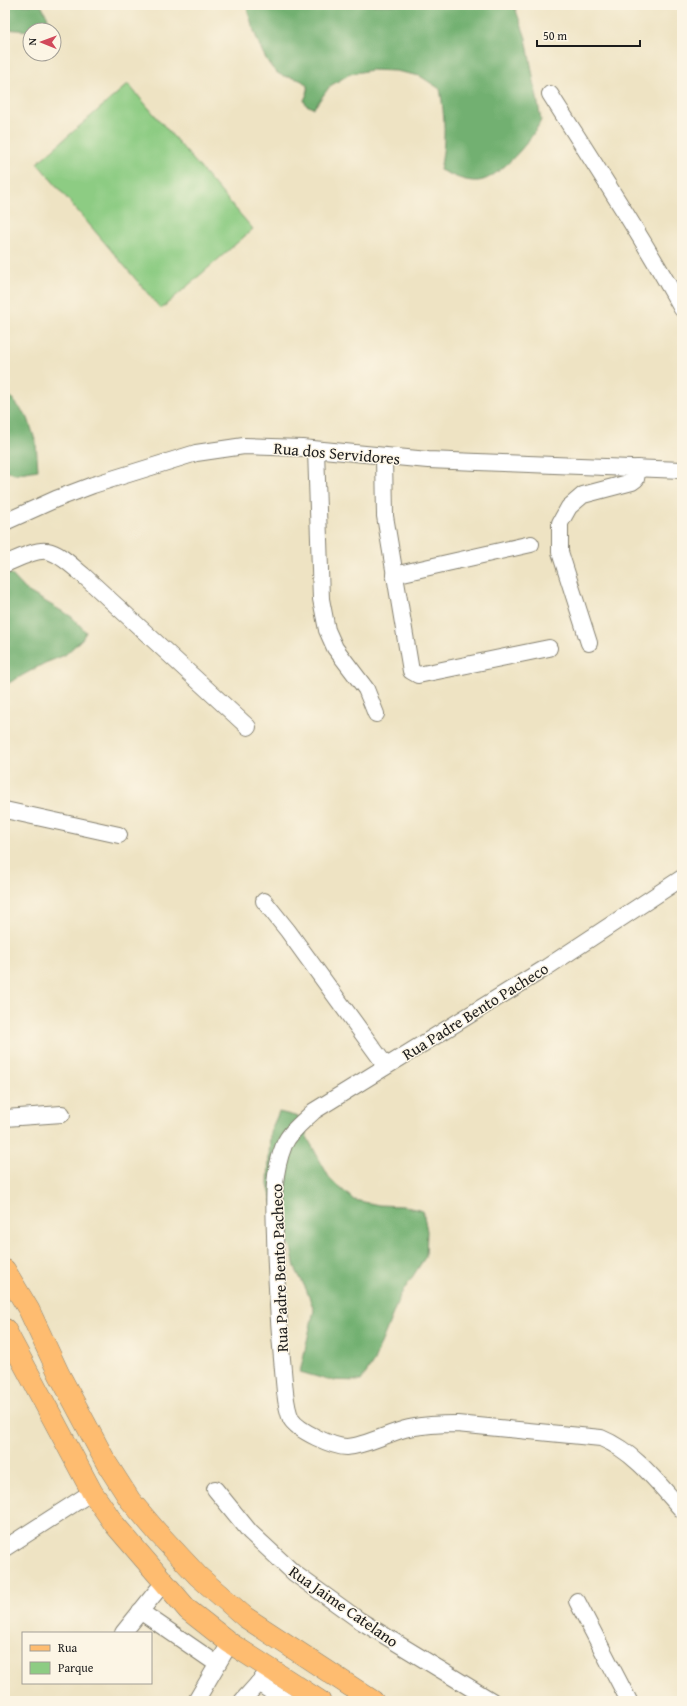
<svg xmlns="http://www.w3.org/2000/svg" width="687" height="1706" font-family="'Gentium Book Plus',serif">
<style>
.green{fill:#8dcc83;stroke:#547450}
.forest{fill:#72b071;stroke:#476646}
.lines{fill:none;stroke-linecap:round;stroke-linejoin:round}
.minor-casing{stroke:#858070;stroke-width:18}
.major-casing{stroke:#858070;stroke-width:22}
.minor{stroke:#fff;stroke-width:16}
.major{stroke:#febc70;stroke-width:21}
.labels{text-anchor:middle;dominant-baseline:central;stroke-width:3;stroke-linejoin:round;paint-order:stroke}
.street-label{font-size:16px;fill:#1c1c1c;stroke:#fcf5e5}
</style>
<rect width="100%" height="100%" fill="#fcf5e5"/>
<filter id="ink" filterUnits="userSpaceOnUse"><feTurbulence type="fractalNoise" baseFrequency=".025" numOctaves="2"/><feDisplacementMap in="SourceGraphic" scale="8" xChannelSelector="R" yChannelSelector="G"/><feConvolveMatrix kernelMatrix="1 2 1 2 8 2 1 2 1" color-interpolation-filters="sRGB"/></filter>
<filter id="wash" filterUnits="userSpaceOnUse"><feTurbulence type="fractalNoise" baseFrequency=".012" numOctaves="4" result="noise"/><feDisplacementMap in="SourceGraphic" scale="16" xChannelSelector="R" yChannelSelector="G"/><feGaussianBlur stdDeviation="0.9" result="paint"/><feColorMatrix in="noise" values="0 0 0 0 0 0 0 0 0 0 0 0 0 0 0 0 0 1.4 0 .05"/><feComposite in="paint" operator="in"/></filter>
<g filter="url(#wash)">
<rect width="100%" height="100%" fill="#eee3c3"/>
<path class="green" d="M128 84 253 229 161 309 37 163Z"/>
<g class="forest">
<path d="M5 5H41L52 26 53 30 30 31 5 29Z"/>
<path d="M246 5H514L526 38 541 120C534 138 498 180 478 181 464 182 452 175 440 170 446 144 445 115 440 89L420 76 396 71 371 70 350 74 330 86 314 108 306 105 304 100C306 96 309 91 307 86 301 76 287 79 279 74 263 65 251 22 246 5Z"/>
<path d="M5 390 28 418 36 443 38 470 14 474 5 469Z"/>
<path d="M5 571 11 574 27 591 72 617 86 632 82 639 65 655 45 663 5 685Z"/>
<path d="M279 1112 299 1117 307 1137 330 1179 354 1200 379 1205 403 1206 423 1211 427 1231 426 1256 400 1296 374 1361 361 1381 328 1380 300 1372 314 1310 306 1289 295 1268 291 1248 279 1227 268 1185 270 1132Z"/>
</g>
</g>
<g filter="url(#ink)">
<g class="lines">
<defs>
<g id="minor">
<path d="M550 94C595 165 641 235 682 309"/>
<path d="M316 450 321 599 327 630 335 648 366 689 376 714"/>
<path d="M384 456 385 516 411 671 418 675 549 648"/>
<path d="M5 522 56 499 93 485 196 453 244 446 302 448 428 460 682 470"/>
<path d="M5 564C15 560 36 549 47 551 60 553 73 567 83 575L248 727"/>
<path d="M394 575 531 544"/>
<path d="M589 643 560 552V523L569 507 583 495 632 482 636 479 638 468"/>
<path d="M5 810 119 835"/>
<path d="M682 878 544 969 314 1111C304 1121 290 1131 284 1145 272 1175 274 1202 275 1235 276 1287 280 1340 285 1392 286 1401 287 1410 291 1419 298 1431 333 1447 347 1447 366 1446 390 1432 409 1428 424 1425 441 1424 457 1424L601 1438C635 1452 658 1483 682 1510"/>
<path d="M264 901 288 931 386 1066"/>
<path d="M5 1118 62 1114"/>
<path d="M215 1489 250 1532 294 1573 359 1620 492 1701"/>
<path d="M5 1548 92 1492"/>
<path d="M577 1601 629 1701"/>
<path d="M140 1611 217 1664"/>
<path d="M123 1633 164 1582"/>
<path d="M258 1683 286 1701"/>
<path d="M196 1701 230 1643"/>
<path d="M242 1701 271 1669"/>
</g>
<g id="major">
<path d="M5 1270 29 1310 59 1374 107 1464 130 1500 158 1533 198 1576 245 1617 373 1701"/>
<path d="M5 1329 92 1492 115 1525 188 1610 230 1643 320 1701"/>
</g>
</defs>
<use href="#minor" class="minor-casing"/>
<use href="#major" class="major-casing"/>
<use href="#minor" class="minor"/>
<use href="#major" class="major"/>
</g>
</g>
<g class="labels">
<g class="street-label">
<text transform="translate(337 453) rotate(5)">Rua dos Servidores</text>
<text transform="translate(475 1011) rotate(-32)">Rua Padre Bento Pacheco</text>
<text transform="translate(279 1268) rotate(-92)">Rua Padre Bento Pacheco</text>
<text transform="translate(344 1606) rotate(35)">Rua Jaime Catelano</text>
</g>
</g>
<rect width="687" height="1706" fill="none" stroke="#fcf5e5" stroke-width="20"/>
<rect x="22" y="1632" width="130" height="52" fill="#fcf5e5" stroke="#a29e95"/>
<rect x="30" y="1645" width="20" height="6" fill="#febc70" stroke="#a29e95"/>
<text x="58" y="1652" font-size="12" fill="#1c1c1c">Rua</text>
<rect x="30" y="1662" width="20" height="12" fill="#8dcc83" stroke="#a29e95"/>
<text x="58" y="1672" font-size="12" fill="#1c1c1c">Parque</text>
<g transform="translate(42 42) rotate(271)"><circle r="19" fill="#fcf5e5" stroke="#a29e95"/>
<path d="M0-3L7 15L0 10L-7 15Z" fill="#d1495b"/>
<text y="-6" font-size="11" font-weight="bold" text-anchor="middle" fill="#1c1c1c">N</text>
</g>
<path d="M537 40v6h103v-6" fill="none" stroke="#1c1c1c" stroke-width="2"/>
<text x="543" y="40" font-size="12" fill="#1c1c1c" stroke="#fcf5e5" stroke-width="3" paint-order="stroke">50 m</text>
</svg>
